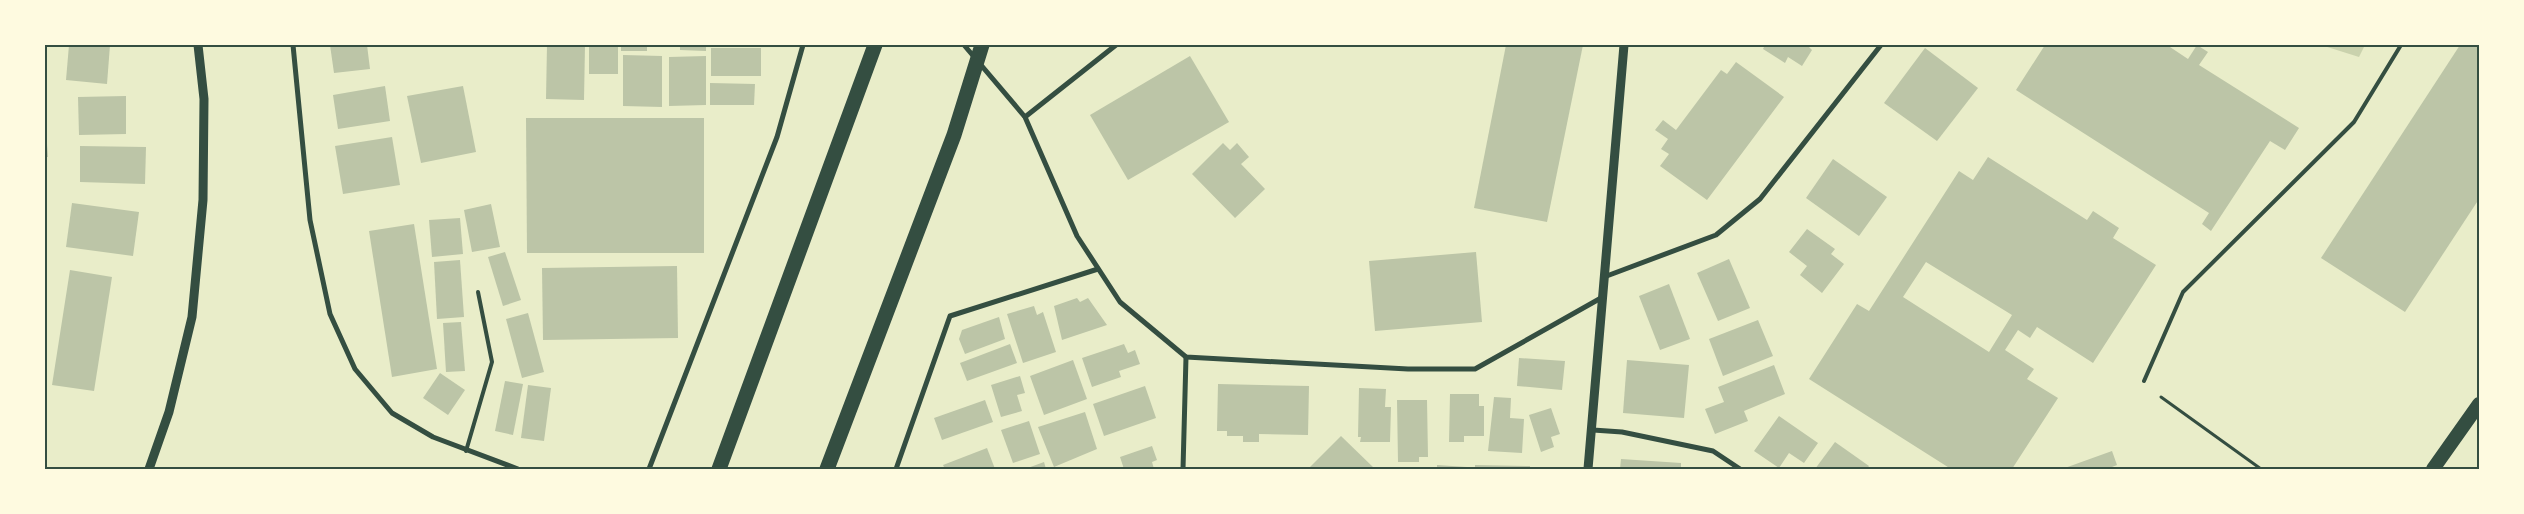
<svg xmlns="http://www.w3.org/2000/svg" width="2524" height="514" font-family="'Exo 2',sans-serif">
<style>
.green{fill:#cad2ad}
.building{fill:#bcc5a7;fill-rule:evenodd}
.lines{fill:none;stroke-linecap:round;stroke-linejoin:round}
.path{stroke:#344e41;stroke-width:3}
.service{stroke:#344e41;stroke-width:4}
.minor{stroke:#344e41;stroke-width:5}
.tertiary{stroke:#344e41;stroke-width:9}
.trunk{stroke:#344e41;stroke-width:14}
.motorway{stroke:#344e41;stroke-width:15}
.neatline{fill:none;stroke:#344e41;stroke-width:2}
</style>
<rect width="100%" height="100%" fill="#e9edc9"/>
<path class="green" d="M2321 45H2365L2359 57Z"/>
<g class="building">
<path d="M69 45H110L107 84 66 80Z"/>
<path d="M330 45H367L370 69 334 73Z"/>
<path d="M547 45H585L584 100 546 99Z"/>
<rect x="589" y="45" width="29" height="29"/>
<rect x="621" y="45" width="26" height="6"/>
<path d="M680 45H706V51L680 50Z"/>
<path d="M1506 45H1583L1547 222 1474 208Z"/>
<path d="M1765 45H1810L1809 47 1812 50 1802 66 1788 57 1785 63 1763 49Z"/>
<path d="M2045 45H2167L2188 59 2197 45 2208 52 2199 65 2299 128 2285 150 2270 141 2211 231 2202 224 2209 213 2016 90Z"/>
<path d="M2460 45H2479V199L2405 312 2321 258Z"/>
<rect x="711" y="48" width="50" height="28"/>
<path d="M1925 48 1978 88 1937 141 1884 103Z"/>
<path d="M623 55 662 56V107L623 106Z"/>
<path d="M706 56V105L669 106V57Z"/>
<path d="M1190 56 1229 122 1128 180 1090 115Z"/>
<path d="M1736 62 1784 97 1707 200 1660 166 1669 154 1661 149 1668 139 1655 130 1663 120 1676 130 1721 70 1727 74Z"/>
<path d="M710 83 755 84 754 105H710Z"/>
<path d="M385 86 390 121 338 129 333 95Z"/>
<path d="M463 86 476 152 421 163 407 96Z"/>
<path d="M126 96V134L79 135 78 97Z"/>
<path d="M526 118H704V253H527Z"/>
<path d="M45 119 48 157H45Z"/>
<path d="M392 137 400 185 343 194 335 146Z"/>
<path d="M1223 143 1230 150 1237 143 1249 157 1241 164 1265 189 1235 218 1192 174Z"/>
<path d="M80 146 146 147 145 184 80 182Z"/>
<path d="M1988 157 2087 220 2093 211 2119 228 2113 238 2156 265 2093 363 2037 327 2030 338 2018 330 2005 350 2034 369 2027 379 2058 398 2012 469H1951L1809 379 1857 304 1869 311 1959 171 1973 180ZM1926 262 2012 315 1989 352 1903 297Z"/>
<path d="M1833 159 1887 197 1859 236 1806 198Z"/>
<path d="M72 203 139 212 133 256 66 247Z"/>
<path d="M491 204 500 247 472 252 464 210Z"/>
<path d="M460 218 463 254 432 257 429 220Z"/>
<path d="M414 224 437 369 392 377 369 231Z"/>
<path d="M1807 229 1835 249 1831 254 1844 264 1822 293 1800 275 1807 266 1789 252Z"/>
<path d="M505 252 521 300 503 306 488 257Z"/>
<path d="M1476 252 1482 322 1375 331 1369 261Z"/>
<path d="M1729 259 1750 308 1718 321 1697 273Z"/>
<path d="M460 260 464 317 437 319 434 262Z"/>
<path d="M677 266 678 338 543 340 542 268Z"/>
<path d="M70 270 112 277 94 391 52 385Z"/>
<path d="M1669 284 1690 339 1660 350 1639 296Z"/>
<path d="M1077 298 1080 302 1088 298 1107 325 1062 340 1054 306Z"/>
<path d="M1034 306 1037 315 1043 312 1056 352 1023 363 1007 314Z"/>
<path d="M528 313 544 372 522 378 506 319Z"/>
<path d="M999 317 1005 339 965 354 959 339 962 330Z"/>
<path d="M1758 320 1773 356 1723 376 1709 339Z"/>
<path d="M461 322 465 371 446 372 443 323Z"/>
<path d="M1010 344 1017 363 967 381 960 363Z"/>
<path d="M1124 344 1128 353 1135 350 1140 364 1119 371 1121 377 1092 387 1082 358Z"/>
<path d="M1519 358 1565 361 1562 390 1517 386Z"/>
<path d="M1073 360 1087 399 1044 415 1030 376Z"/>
<path d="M1627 360 1689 365 1684 418 1623 413Z"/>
<path d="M1774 365 1785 394 1744 411 1748 421 1715 434 1705 409 1724 402 1718 387Z"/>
<path d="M440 373 465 390 448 415 423 398Z"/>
<path d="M1020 376 1025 393 1017 395 1022 411 1001 417 991 385Z"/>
<path d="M505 381 523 384 513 435 495 431Z"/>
<path d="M1218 384 1309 386 1308 435 1259 434V442H1243V436H1227V431H1217Z"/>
<path d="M528 385 551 388 544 441 521 438Z"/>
<path d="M1145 386 1156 418 1104 436 1093 404Z"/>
<path d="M1359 388 1386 389 1385 407H1391L1390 442H1360L1361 437H1358Z"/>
<path d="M1450 394H1479V406H1484V436H1464V442H1449Z"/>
<path d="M1494 397 1511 398 1510 418 1524 419 1522 453 1488 451Z"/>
<path d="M985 400 993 422 942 440 934 418Z"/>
<path d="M1397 400H1427L1428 457H1419V462H1398Z"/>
<path d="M1551 408 1560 434 1551 437 1554 447 1541 452 1529 415Z"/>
<path d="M1085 412 1097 449 1054 467 1038 427Z"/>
<path d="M1779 416 1818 443 1804 463 1789 453 1779 468 1754 451Z"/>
<path d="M1029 421 1040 454 1013 463 1001 430Z"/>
<path d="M1341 436 1375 469H1308Z"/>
<path d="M1835 442 1869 466 1867 469H1815Z"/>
<path d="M1152 446 1157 460 1152 462 1154 469H1124L1120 457Z"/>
<path d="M987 448 995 469H945L943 465Z"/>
<path d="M2112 451 2117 465 2107 469H2062Z"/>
<path d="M1621 459 1681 463V469H1620Z"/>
<path d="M1044 462 1046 469H1025Z"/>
<path d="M1437 465 1467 467V469H1437Z"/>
<path d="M1475 465 1530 466V469H1475Z"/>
</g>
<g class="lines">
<path class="path" d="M2161 397 2261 469"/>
<g class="service">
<path d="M2144 381 2183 292 2354 122 2401 45"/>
<path d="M466 451 492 362 478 292"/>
</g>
<g class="minor">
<path d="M293 45 310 220 330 314 355 369 392 413 433 437 518 469"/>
<path d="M964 45 1025 117 1077 236 1120 302 1186 357 1408 369H1475L1601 298"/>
<path d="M1025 117 1116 45"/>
<path d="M1604 277 1716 235 1760 199 1881 45"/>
<path d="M1593 430 1622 432 1713 451 1740 469"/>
<path d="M649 469 777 137 803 45"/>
<path d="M896 469 950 316 1098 269"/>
<path d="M1183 469 1186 357"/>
</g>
<g class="tertiary">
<path d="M149 469 169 412 192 317 203 200 204 99 198 45"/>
<path d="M1588 469 1624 45"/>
</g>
<path class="trunk" d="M2433 469 2479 404"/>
<g class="motorway">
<path d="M719 469 875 45"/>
<path d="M827 469 954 135 982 45"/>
</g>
</g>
<rect width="2524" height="514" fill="none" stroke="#fefae0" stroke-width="92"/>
<rect x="46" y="46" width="2432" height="422" class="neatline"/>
</svg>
